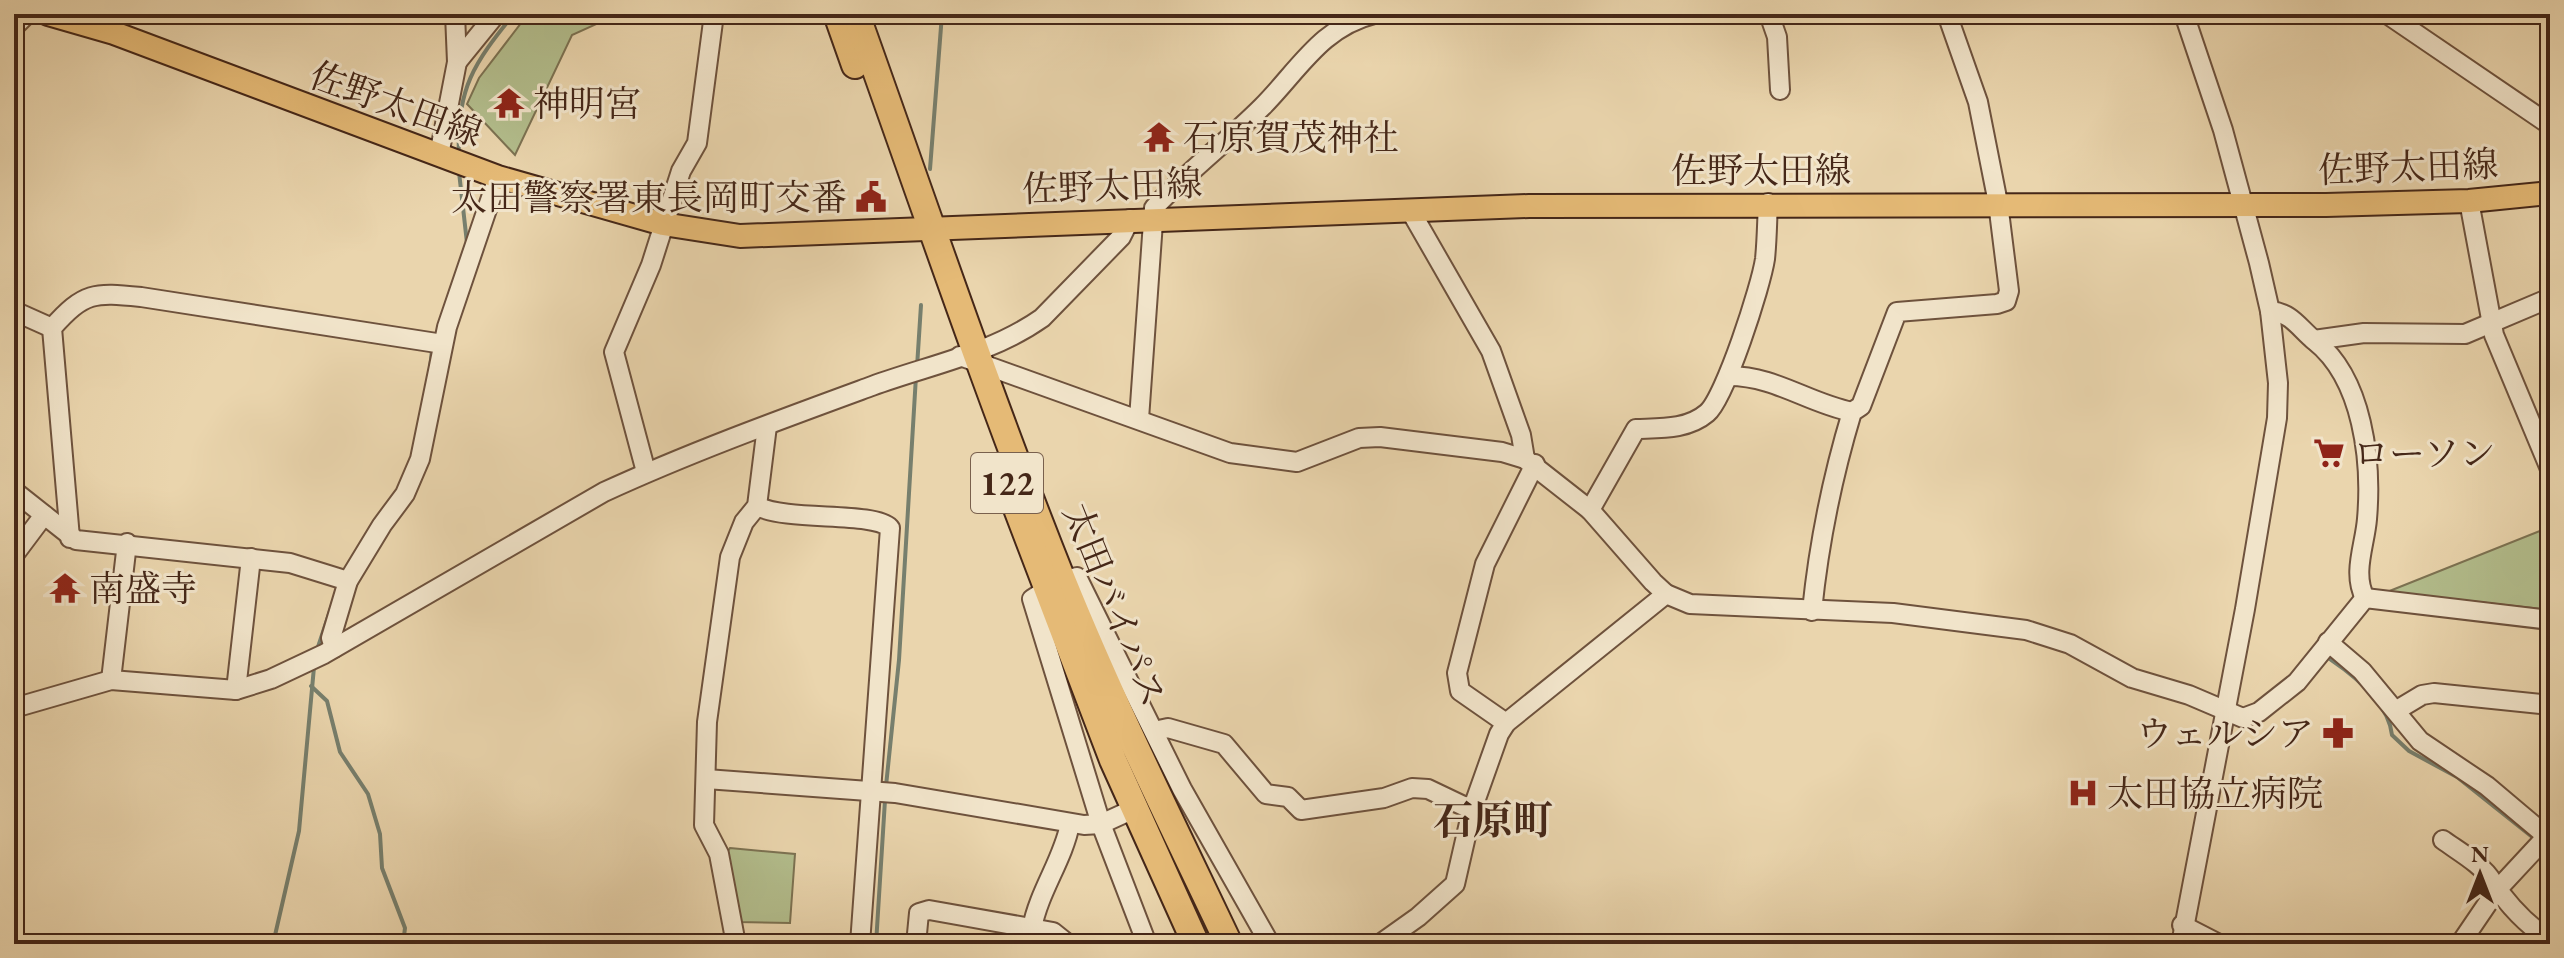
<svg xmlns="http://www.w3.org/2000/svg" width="2564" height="958" font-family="'EB Garamond','Noto Serif JP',serif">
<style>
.green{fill:#b3be8d;stroke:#7c7252;stroke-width:2}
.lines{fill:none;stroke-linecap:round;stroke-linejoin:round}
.stream{stroke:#777f6d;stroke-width:4}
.minor-casing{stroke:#6e523d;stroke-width:22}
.major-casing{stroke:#452718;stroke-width:26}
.highway-casing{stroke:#452718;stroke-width:30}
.minor{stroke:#f1e4ca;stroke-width:18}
.major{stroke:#e5ba76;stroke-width:22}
.highway{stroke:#e5ba76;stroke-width:26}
.labels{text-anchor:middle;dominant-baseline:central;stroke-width:6;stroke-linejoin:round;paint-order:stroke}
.shield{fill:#f1e4ca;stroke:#79604d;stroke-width:2}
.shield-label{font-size:34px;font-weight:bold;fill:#452718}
.poi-label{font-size:36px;fill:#452718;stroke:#f1e4ca;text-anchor:start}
.street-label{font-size:36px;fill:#452718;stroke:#f1e4ca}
.quarter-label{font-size:40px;font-weight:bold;fill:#452718;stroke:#f1e4ca}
</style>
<rect width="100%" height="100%" fill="#ead5ad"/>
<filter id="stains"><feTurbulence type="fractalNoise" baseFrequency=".0025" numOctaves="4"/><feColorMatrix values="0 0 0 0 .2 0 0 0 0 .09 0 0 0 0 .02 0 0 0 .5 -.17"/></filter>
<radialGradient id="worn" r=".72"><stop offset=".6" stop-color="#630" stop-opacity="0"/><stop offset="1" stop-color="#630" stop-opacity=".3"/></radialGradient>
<g class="green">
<path d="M528 14H600L601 22 572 35 515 155 467 104 479 78Z"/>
<path d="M2550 527V610L2387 592Z"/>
<path d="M730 848 795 854 790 923 738 922 726 854Z"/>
</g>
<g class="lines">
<g class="stream">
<path d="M459 155C456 89 474 63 514 14"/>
<path d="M930 169 942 14"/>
<path d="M459 172 467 243"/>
<path d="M917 367 921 305"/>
<path d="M430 369 432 350"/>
<path d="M317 650 333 602"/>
<path d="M2330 659C2355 676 2389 704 2392 735L2409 751 2457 777 2536 840"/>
<path d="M311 686 327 701 340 752 368 794 380 834 382 868 405 928 403 944"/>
<path d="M886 786 899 660 916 376"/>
<path d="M2544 848 2550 854"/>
<path d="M273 944 299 831 314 667"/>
<path d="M876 944 885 800"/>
</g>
<defs>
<g id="minor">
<path d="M1422 14H1456"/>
<path d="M1769 14 1777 37 1780 90"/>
<path d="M2387 14 2550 125"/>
<path d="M14 27 27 14"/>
<path d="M457 62 496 14"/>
<path d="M439 155 457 62 455 14"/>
<path d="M2469 201 2494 335 2550 469"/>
<path d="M1410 210 1491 351 1521 435 1525 459"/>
<path d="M14 311 52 328"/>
<path d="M2270 311C2292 313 2298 327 2315 341 2363 379 2372 461 2367 519 2365 545 2352 573 2365 598"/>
<path d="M2314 340 2364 333 2465 334 2550 298"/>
<path d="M960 356 1230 453 1297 462 1359 438 1380 437 1502 452 1525 459 1590 510 1653 582 1666 594 1690 604 1893 613 2026 630 2070 644 2132 678 2189 695 2243 718 2259 712 2297 682 2365 598 2550 620"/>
<path d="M1729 376C1775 376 1808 403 1852 412"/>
<path d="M1139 419 1154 208C1187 172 1227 142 1262 107 1298 71 1321 27 1374 14"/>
<path d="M646 472 614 352 651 265 681 171 697 143 714 14"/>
<path d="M14 491 76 540 290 563 348 581"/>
<path d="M757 506C788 522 873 511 890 528L860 944"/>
<path d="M1590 510 1636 429C1660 428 1687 430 1707 413 1725 398 1761 286 1765 259 1767 240 1767 221 1768 203"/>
<path d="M70 538 52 328C84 292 94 292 141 297L443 344"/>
<path d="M14 555 44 515"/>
<path d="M1063 581 1077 577 1182 789 1270 944"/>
<path d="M1046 590 1032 599 1101 824 1147 944"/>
<path d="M1812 611C1819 542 1832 478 1852 412L1861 406 1897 312 1997 304 2006 301 2009 291 1998 203 1978 102 1947 14"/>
<path d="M2328 642 2362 671 2420 741 2487 786 2550 839"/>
<path d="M334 648 331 638 348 581 382 525 405 494 420 459 447 327 498 177"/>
<path d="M111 680 127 543"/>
<path d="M236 690 251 558"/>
<path d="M14 708 111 680 236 690 271 679 324 654 604 492C691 452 782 419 872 386 929 365 991 354 1042 318L1121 237 1130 219"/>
<path d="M2397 710 2422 695 2434 693 2550 705"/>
<path d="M1506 723 1460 691 1457 673 1485 564 1535 464"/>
<path d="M1154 731 1168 728 1224 744 1266 794 1288 797 1301 810 1384 798 1412 788 1428 789 1472 810"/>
<path d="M706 779 895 793 1084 825 1101 824 1136 808"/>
<path d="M2443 840C2458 851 2483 865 2492 881 2508 905 2525 924 2550 940"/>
<path d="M2182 925 2219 944"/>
<path d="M1032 928C1039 891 1063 860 1070 824"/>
<path d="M736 944 719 854 704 825 707 722 730 557 744 522 757 506 767 426"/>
<path d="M916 944 919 913 929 910 1053 932 1068 944"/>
<path d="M1380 944 1418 917 1455 884 1472 810 1499 734 1506 723 1666 594"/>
<path d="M2181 944 2245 609 2277 418 2278 383 2270 311 2259 263 2223 130 2184 14"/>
<path d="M2460 944 2496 891 2547 836"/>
</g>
<path id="major" d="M48 14 114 33 498 177 663 224 740 236 1529 206 2326 205 2469 201 2550 193"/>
<g id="highway">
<path d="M837 14 855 65"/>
<path d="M856 14C924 204 988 395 1063 582 1113 705 1172 824 1229 944"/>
<path d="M1008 485 1113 760 1196 944"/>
</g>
</defs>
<use href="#minor" class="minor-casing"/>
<use href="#major" class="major-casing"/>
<use href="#highway" class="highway-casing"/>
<use href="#minor" class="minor"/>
<use href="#major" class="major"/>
<use href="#highway" class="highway"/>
</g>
<defs>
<symbol id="temple-bare" viewBox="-9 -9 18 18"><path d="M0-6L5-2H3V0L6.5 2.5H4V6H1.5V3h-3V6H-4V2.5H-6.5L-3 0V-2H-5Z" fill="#8f2418" stroke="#f1e4ca" stroke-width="2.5" paint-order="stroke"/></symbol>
<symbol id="civic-bare" viewBox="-9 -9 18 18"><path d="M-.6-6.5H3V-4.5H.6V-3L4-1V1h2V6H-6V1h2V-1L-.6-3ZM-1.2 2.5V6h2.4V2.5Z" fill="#8f2418" stroke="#f1e4ca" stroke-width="2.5" paint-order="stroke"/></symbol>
<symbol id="supermarket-bare" viewBox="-9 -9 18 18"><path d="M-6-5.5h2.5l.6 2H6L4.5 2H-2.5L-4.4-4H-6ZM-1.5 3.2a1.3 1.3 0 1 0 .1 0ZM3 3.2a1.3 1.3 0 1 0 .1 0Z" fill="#8f2418" stroke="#f1e4ca" stroke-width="2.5" paint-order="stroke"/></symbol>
<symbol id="pharmacy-bare" viewBox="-9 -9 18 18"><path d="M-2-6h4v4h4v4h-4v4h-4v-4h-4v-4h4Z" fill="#8f2418" stroke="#f1e4ca" stroke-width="2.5" paint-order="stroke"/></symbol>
<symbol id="hospital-bare" viewBox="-9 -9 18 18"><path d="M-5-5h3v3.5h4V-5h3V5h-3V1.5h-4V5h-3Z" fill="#8f2418" stroke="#f1e4ca" stroke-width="2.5" paint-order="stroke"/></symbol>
</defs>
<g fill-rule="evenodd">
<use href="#temple-bare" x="487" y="81" width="44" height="44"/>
<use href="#temple-bare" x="1137" y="115" width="44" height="44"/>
<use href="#civic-bare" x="849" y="175" width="44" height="44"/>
<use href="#supermarket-bare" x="2307" y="431" width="44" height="44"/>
<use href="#temple-bare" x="43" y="566" width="44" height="44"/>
<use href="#pharmacy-bare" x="2316" y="711" width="44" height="44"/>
<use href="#hospital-bare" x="2061" y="771" width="44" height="44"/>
</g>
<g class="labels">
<rect class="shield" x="971" y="453" width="72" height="60" rx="6"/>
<g class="shield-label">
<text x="1007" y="483">122</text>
</g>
<g class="poi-label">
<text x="533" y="103">神明宮</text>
<text x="1183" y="137">石原賀茂神社</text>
<text x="847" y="197" text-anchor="end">太田警察署東長岡町交番</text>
<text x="2353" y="453">ローソン</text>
<text x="89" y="588">南盛寺</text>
<text x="2314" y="733" text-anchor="end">ウェルシア</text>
<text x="2107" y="793">太田協立病院</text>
</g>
<g class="street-label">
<text transform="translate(396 104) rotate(20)">佐野太田線</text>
<text transform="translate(2408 167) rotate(-2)">佐野太田線</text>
<text x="1761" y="170">佐野太田線</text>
<text transform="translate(1112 186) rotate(-2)">佐野太田線</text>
<text transform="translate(1115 605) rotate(68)">太田バイパス</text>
</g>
<g class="quarter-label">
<text x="1493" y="820">石原町</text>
</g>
</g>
<rect width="2564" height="958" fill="none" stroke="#ead5ad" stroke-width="48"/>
<rect x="16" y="16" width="2532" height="926" fill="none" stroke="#452718" stroke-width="4"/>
<rect x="24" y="24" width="2516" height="910" fill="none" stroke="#452718" stroke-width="2"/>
<g transform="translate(2480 874)" stroke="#f1e4ca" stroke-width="6" paint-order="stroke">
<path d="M0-6L14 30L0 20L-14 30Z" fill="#452718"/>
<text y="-12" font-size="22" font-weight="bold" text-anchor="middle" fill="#452718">N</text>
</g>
<rect width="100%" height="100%" filter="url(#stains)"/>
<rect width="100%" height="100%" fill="url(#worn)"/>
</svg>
